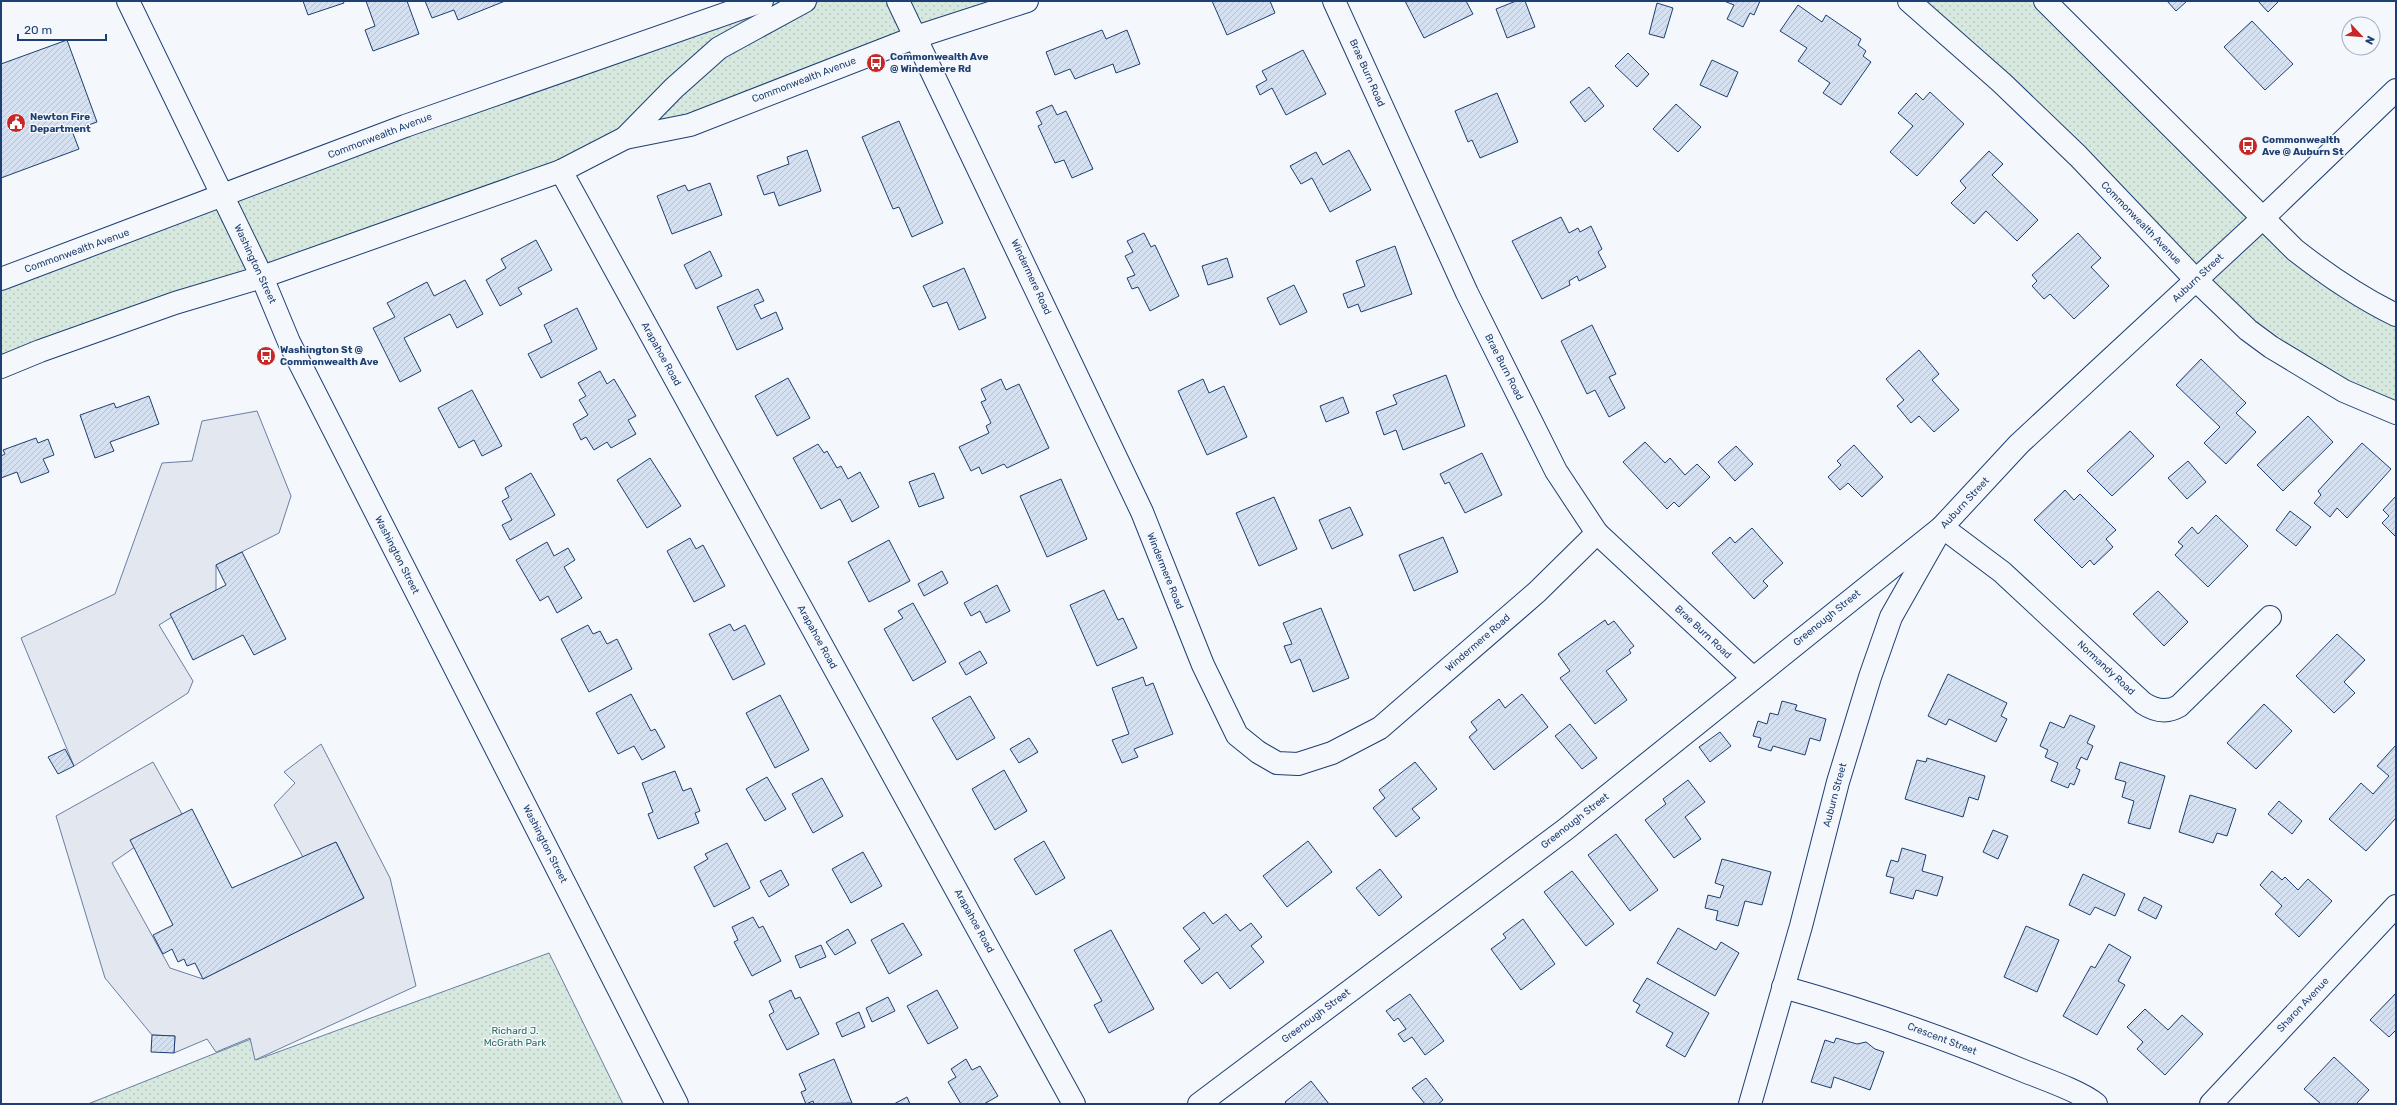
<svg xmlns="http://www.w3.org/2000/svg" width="2397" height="1105" font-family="Rubik,sans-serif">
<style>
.park{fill:url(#park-dots);stroke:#687fa3}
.parking{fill:#e3e8f0;stroke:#687fa3}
.building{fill:url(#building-hatch);stroke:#1d3f73}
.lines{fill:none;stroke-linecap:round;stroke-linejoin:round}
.street-casing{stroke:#1d3f73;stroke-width:24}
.secondary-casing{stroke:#1d3f73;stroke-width:24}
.primary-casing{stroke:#1d3f73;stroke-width:24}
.street{stroke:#f4f7fb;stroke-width:22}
.secondary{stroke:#f4f7fb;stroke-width:22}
.primary{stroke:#f4f7fb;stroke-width:22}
.labels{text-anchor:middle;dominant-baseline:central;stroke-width:3;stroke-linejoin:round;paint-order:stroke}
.poi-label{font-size:10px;font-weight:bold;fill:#1d3f73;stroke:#f4f7fb;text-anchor:start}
.street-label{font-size:10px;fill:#1d3f73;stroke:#f4f7fb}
.park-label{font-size:10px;fill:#2c6c60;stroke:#f4f7fb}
</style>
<defs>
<pattern id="park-dots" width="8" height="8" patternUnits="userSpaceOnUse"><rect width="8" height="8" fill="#d7e8df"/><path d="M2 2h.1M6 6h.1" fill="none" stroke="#b8c8c3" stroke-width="1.8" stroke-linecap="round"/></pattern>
<pattern id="building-hatch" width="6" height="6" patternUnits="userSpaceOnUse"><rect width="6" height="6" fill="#d5e0f0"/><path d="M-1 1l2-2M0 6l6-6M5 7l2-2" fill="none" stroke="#b6c1d1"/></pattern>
</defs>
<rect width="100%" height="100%" fill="#f4f7fb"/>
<g class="park">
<path d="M762 1H1027L1 373V279Z"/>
<path d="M1909 1H2045L2264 217 2396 315V413L2295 363Z"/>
<path d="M549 953 623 1104H88L251 1039 256 1060Z"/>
</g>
<g class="parking">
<path d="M257 411 291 496 279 533 216 565V590L159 625 193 681 188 693 74 766 21 638 115 594 162 463 192 461 202 421Z"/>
<path d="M321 744 390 878 416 986 255 1060 250 1038 216 1052 207 1039 174 1053 175 1036 152 1035 105 978 56 816 153 762 182 814 112 863 170 968 203 979 364 898 336 842 303 857 274 805 295 783 284 772Z"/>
</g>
<g class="building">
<path d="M303 1H343L344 3 308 15Z"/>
<path d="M366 1H407L419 34 373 51 365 30 375 26Z"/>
<path d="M425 1H505L458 20 454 10 432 18Z"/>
<path d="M1212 1H1270L1275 13 1227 35Z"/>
<path d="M1405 1H1466L1473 14 1424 38Z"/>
<path d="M1516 1H1525L1535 27 1507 38 1496 9Z"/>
<path d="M1724 1H1760L1754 15 1750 13 1743 27 1727 19 1734 5Z"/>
<path d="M2167 1H2187L2176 11Z"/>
<path d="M2258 1H2279L2268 12Z"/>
<path d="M1657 3 1673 8 1664 38 1649 34Z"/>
<path d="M1798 5 1822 22 1826 15 1861 39 1858 45 1866 51 1863 56 1871 62 1841 105 1823 93 1830 83 1798 61 1807 48 1780 31Z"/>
<path d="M2252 21 2293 64 2265 90 2224 47Z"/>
<path d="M1102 30 1106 39 1127 30 1140 64 1116 73 1113 64 1075 79 1070 69 1055 75 1046 52Z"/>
<path d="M67 40 97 122 72 131 79 149 1 178V64Z"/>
<path d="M1303 50 1326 94 1286 115 1272 88 1260 95 1256 86 1267 80 1262 71Z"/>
<path d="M1628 53 1649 74 1637 87 1615 66Z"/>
<path d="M1712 60 1738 72 1727 97 1700 85Z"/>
<path d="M1589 87 1604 106 1585 122 1570 102Z"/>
<path d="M1930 92 1964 124 1917 176 1890 152 1913 126 1898 113 1916 93 1923 100Z"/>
<path d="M1497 93 1518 142 1480 158 1472 140 1468 142 1455 111Z"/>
<path d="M1676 104 1701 127 1678 152 1653 129Z"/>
<path d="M1052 105 1057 115 1066 111 1093 169 1072 178 1064 160 1055 163 1038 126 1042 124 1036 112Z"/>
<path d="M899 121 943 223 912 237 899 207 893 209 862 137Z"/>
<path d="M807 150 821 191 779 206 774 192 764 195 757 176 789 164 787 157Z"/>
<path d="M1349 150 1371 190 1330 212 1312 178 1301 184 1290 166 1316 152 1323 165Z"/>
<path d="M1989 151 2003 164 1992 175 2038 220 2017 241 1986 211 1974 224 1951 203 1966 188 1960 181Z"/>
<path d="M710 183 722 215 672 234 657 196 685 185 688 191Z"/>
<path d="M1561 217 1569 233 1578 228 1580 232 1591 226 1602 249 1598 252 1606 267 1579 281 1577 276 1569 281 1570 285 1542 299 1512 241Z"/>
<path d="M1144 233 1151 247 1155 245 1179 296 1150 311 1138 287 1132 289 1127 278 1135 275 1125 256 1133 252 1127 241Z"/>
<path d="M2078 233 2101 258 2091 267 2109 286 2074 319 2050 294 2044 299 2032 286 2037 281 2032 275Z"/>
<path d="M536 240 552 270 518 288 522 294 500 306 486 280 506 268 501 259Z"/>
<path d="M1395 246 1412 294 1361 312 1358 304 1348 308 1343 294 1365 286 1356 261Z"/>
<path d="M710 251 722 276 696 289 684 265Z"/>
<path d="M1227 258 1233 277 1208 285 1202 266Z"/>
<path d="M964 268 986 318 959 330 947 302 933 307 923 286Z"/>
<path d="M465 280 483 314 457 328 450 314 404 338 421 371 400 382 373 328 395 317 387 303 427 282 434 296Z"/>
<path d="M1294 285 1307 312 1280 325 1267 298Z"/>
<path d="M758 289 764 301 754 305 761 319 776 312 783 329 737 350 717 307Z"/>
<path d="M577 308 597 349 541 378 528 354 552 342 544 325Z"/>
<path d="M1592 325 1616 374 1609 377 1625 408 1609 417 1595 390 1587 394 1561 341Z"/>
<path d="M1919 350 1939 374 1932 380 1959 410 1934 432 1919 416 1911 423 1897 406 1904 400 1886 379Z"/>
<path d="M2201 359 2246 403 2236 413 2256 432 2226 464 2204 443 2220 427 2176 385Z"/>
<path d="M600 371 607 384 614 379 636 416 628 420 636 434 611 448 607 442 594 450 586 437 581 440 573 424 588 415 579 400 586 396 578 383Z"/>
<path d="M1446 375 1465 426 1403 450 1396 430 1384 435 1376 412 1397 404 1393 395Z"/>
<path d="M788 378 810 418 777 436 755 396Z"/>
<path d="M1001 379 1006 390 1019 384 1049 448 1007 468 1004 464 982 474 979 467 971 471 959 447 989 433 986 426 991 423 981 402 986 400 981 389Z"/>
<path d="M1203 379 1209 393 1224 386 1247 437 1207 455 1178 391Z"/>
<path d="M472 390 502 446 482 456 474 440 459 448 438 408Z"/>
<path d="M149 396 159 424 110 442 114 451 95 458 80 415 114 403 116 408Z"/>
<path d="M1343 397 1349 413 1326 422 1320 406Z"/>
<path d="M2308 416 2333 442 2283 491 2257 465Z"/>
<path d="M2130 431 2154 456 2112 496 2087 471Z"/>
<path d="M36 438 38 443 48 439 54 455 43 459 49 472 21 483 17 472 1 478V456L5 454 3 450Z"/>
<path d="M1645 442 1665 463 1670 458 1685 475 1697 464 1710 477 1679 507 1674 502 1667 509 1623 462Z"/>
<path d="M2362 443 2391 469 2347 518 2337 508 2330 517 2314 503 2321 495 2318 491Z"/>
<path d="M818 444 824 453 827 451 837 468 841 466 848 479 860 472 879 507 852 522 840 499 821 509 793 458Z"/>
<path d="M1854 445 1883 477 1862 497 1848 483 1840 490 1828 477 1841 465 1837 461Z"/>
<path d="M1736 446 1753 464 1735 481 1718 462Z"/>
<path d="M1482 453 1502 495 1465 513 1449 482 1445 484 1440 474Z"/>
<path d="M650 458 681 506 647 528 617 480Z"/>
<path d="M2188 461 2206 482 2187 499 2168 478Z"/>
<path d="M531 473 555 515 510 540 502 525 512 520 502 501 509 497 505 488Z"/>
<path d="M934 473 944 498 919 507 909 482Z"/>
<path d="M1061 479 1087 539 1047 557 1020 496Z"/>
<path d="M2065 490 2074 500 2080 494 2116 530 2106 539 2113 547 2094 565 2090 560 2082 568 2034 520Z"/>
<path d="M2396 496V537L2382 523 2389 516 2383 510Z"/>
<path d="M1274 497 1297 549 1259 566 1236 513Z"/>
<path d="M1350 507 1363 535 1332 549 1319 520Z"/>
<path d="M2290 511 2311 527 2296 546 2276 530Z"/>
<path d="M2216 515 2248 546 2208 587 2175 555 2183 546 2178 542 2192 527 2198 534Z"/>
<path d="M1752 528 1783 563 1763 581 1768 586 1754 599 1712 553 1730 537 1735 543Z"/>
<path d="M1443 537 1458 572 1414 591 1399 555Z"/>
<path d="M690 538 696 549 703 545 725 586 694 602 667 551Z"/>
<path d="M889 540 910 581 869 602 848 562Z"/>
<path d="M547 542 554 556 568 548 575 560 564 567 582 598 557 613 548 596 540 601 516 560Z"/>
<path d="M242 552 286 639 254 655 243 635 193 660 170 614 226 585 216 565Z"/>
<path d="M942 571 948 583 924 596 918 584Z"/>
<path d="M997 585 1010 611 986 623 980 611 971 616 964 603Z"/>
<path d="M1104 590 1118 620 1123 618 1137 648 1097 666 1070 605Z"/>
<path d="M2158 591 2188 622 2164 646 2133 614Z"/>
<path d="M913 603 946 662 913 681 884 629 903 618 898 611Z"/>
<path d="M1321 608 1349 678 1313 692 1300 659 1291 663 1284 646 1292 644 1283 623Z"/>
<path d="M1605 620 1608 625 1614 621 1634 646 1629 650 1631 653 1606 671 1627 700 1595 724 1560 678 1570 671 1558 654Z"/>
<path d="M730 624 734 631 745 625 765 664 733 680 709 634Z"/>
<path d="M588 625 593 634 600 631 607 644 617 639 632 669 589 692 561 639Z"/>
<path d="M2337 634 2365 660 2344 682 2355 693 2334 713 2296 676Z"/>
<path d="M980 651 987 663 966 675 959 663Z"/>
<path d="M1948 674 2007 703 2001 716 2007 719 1996 742 1949 719 1946 725 1928 716Z"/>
<path d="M1143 677 1146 686 1153 683 1173 734 1134 749 1138 757 1122 763 1112 740 1129 734 1112 688Z"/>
<path d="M631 694 651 731 655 729 665 747 642 760 634 746 618 754 596 713Z"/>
<path d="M1522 694 1548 727 1494 770 1469 737 1477 730 1471 722 1499 699 1505 708Z"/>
<path d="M780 695 809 750 775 768 746 713Z"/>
<path d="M970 696 995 738 957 760 932 718Z"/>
<path d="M1782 701 1797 705 1795 710 1826 719 1820 741 1810 738 1805 755 1773 746 1771 751 1758 747 1761 738 1753 736 1758 721 1767 724 1770 713 1778 715Z"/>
<path d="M2264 704 2292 731 2256 769 2227 743Z"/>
<path d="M2070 715 2095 726 2087 743 2093 746 2087 760 2081 757 2076 768 2080 770 2074 785 2070 783 2068 788 2051 781 2058 763 2045 757 2048 750 2040 746 2050 722 2064 728Z"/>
<path d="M1570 724 1597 758 1582 769 1555 736Z"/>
<path d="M1720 732 1731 746 1710 762 1699 747Z"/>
<path d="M1029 738 1038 752 1019 763 1010 749Z"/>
<path d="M2396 745V818L2366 851 2329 819 2361 783 2373 794 2389 776 2377 766Z"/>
<path d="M65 749 74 766 58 774 48 757Z"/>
<path d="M1927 758 1985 776 1978 800 1969 797 1963 817 1905 799 1917 760 1926 762Z"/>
<path d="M1415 762 1437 789 1412 809 1420 818 1396 837 1373 808 1385 798 1379 790Z"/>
<path d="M2120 762 2165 776 2150 829 2128 823 2134 801 2122 797 2126 782 2115 779Z"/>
<path d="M1004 770 1027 811 995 830 972 789Z"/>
<path d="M675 771 683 791 691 788 700 811 695 813 699 823 658 839 648 814 653 812 642 783Z"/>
<path d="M767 777 786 809 765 821 746 789Z"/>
<path d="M822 778 843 816 813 833 792 794Z"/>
<path d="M1688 780 1705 802 1685 817 1701 839 1674 858 1645 820 1666 804 1663 799Z"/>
<path d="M2190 795 2236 809 2227 836 2217 833 2213 843 2179 832Z"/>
<path d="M2279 801 2302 821 2292 834 2268 814Z"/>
<path d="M192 809 232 888 336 842 364 898 203 979 195 963 187 966 184 959 178 962 172 949 163 954 153 935 173 925 130 840Z"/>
<path d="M1993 830 2008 836 1998 859 1983 852Z"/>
<path d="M1616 834 1658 890 1630 911 1588 855Z"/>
<path d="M1044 841 1065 878 1036 895 1014 859Z"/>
<path d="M1308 841 1332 872 1287 907 1263 876Z"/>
<path d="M727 843 750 888 714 907 694 867 708 859 705 854Z"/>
<path d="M1902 848 1926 855 1922 871 1943 877 1937 896 1916 890 1913 899 1890 893 1894 878 1886 876 1891 860 1898 862Z"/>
<path d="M863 852 882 886 851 903 832 869Z"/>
<path d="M1722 859 1771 872 1762 905 1745 901 1738 926 1716 920 1718 911 1705 908 1708 895 1720 898 1724 886 1715 883Z"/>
<path d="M1380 869 1402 897 1379 916 1356 888Z"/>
<path d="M781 870 789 885 769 897 760 881Z"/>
<path d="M1572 871 1614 924 1586 946 1544 892Z"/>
<path d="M2272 871 2282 880 2285 877 2298 890 2308 879 2332 901 2299 937 2275 914 2282 906 2260 885Z"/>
<path d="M2083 874 2125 894 2115 916 2095 907 2090 915 2069 905Z"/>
<path d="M2144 897 2162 906 2156 919 2138 910Z"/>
<path d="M1204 912 1213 924 1226 914 1240 931 1251 923 1262 937 1251 946 1264 962 1230 989 1217 972 1202 984 1184 961 1200 949 1183 928Z"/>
<path d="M753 917 759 928 763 926 781 961 752 976 734 942 738 940 732 927Z"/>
<path d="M1523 919 1555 964 1521 990 1491 949 1506 938 1503 934Z"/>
<path d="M903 923 922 955 889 974 871 940Z"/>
<path d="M2026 926 2059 940 2037 992 2004 977Z"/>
<path d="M1678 928 1716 950 1721 942 1739 953 1715 996 1657 963Z"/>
<path d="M848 929 856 943 835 955 826 942Z"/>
<path d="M1111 930 1154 1009 1109 1033 1094 1005 1102 1001 1074 950Z"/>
<path d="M2109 944 2131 957 2118 981 2125 985 2097 1035 2063 1016 2091 966 2095 968Z"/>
<path d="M821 945 826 957 800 968 795 956Z"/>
<path d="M1647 978 1709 1013 1685 1057 1666 1046 1673 1033 1636 1012 1640 1005 1633 1001Z"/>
<path d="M791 990 795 999 800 997 819 1034 787 1050 769 1015 774 1012 769 1001Z"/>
<path d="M937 990 958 1028 928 1044 907 1006Z"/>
<path d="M2396 993V1030L2389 1037 2370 1020Z"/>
<path d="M1410 994 1444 1041 1425 1055 1412 1037 1404 1042 1398 1034 1406 1029 1398 1018 1394 1021 1386 1011Z"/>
<path d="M888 997 895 1011 872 1022 866 1008Z"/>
<path d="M2145 1009 2168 1030 2182 1015 2203 1034 2165 1075 2137 1049 2143 1042 2127 1027Z"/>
<path d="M859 1012 865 1027 842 1037 836 1023Z"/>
<path d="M152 1035 175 1036 174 1053 151 1052Z"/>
<path d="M1836 1038 1857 1044 1866 1042 1875 1049 1884 1052 1870 1090 1834 1077 1831 1088 1811 1082 1825 1040 1834 1043Z"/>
<path d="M2334 1057 2369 1090 2356 1104H2321L2304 1089Z"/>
<path d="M834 1059 852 1103 814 1104 813 1101 806 1104 801 1092 806 1090 799 1074Z"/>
<path d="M966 1059 972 1070 980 1066 998 1096 984 1104H961L948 1082 956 1077 951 1069Z"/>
<path d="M1426 1078 1443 1100 1438 1104H1425L1412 1088Z"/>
<path d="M1311 1081 1329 1104H1287L1285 1102Z"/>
<path d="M907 1097 910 1104H894Z"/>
</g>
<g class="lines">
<defs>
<g id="street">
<path d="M898 1 1142 512 1203 665 1237 735 1258 752 1277 763 1298 764 1332 753 1380 728 1537 592 1597 533"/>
<path d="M1334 1 1467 293 1556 471 1597 533 1753 678"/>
<path d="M1909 1 2002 83 2078 156 2196 280 2248 330 2271 347 2344 391 2396 413"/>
<path d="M625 138 690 125 916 37 1027 1"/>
<path d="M561 171 1074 1104"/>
<path d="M1783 987C1865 1010 1945 1038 2024 1071 2044 1079 2080 1091 2096 1104"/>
<path d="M1199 1104 1566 829 1942 527 2002 572 2143 703C2155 711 2167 713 2179 706L2270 617"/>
<path d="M1750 1104 1801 926 1838 782 1870 677 1891 617 1942 527 2019 444 2264 217"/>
<path d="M2211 1104 2396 906"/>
</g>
<path id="secondary" d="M2264 217 2396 90"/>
<g id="primary">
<path d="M128 1 262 277 289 342 677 1104"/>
<path d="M2045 1 2295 250C2327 275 2359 297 2396 315"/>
<path d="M1 279 405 126 762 1"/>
<path d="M1 367 40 351 175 303 262 277 561 171 625 138 674 88 719 48 805 1"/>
</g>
</defs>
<use href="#street" class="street-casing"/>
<use href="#secondary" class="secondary-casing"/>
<use href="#primary" class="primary-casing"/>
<use href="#street" class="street"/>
<use href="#secondary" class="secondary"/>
<use href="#primary" class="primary"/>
</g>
<defs>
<symbol id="bus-disc" viewBox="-11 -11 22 22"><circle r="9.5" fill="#c62828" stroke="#f4f7fb"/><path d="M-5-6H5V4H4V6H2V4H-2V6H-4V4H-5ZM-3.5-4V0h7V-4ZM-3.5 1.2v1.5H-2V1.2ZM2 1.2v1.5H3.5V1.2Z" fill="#fff"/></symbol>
<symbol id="civic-disc" viewBox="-11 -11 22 22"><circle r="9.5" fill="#c62828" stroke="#f4f7fb"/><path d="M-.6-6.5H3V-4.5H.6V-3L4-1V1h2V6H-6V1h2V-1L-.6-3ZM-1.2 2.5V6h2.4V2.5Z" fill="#fff"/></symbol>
</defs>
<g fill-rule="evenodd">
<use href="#bus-disc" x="865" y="52" width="22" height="22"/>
<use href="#civic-disc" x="5" y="112" width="22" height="22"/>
<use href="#bus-disc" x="2237" y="135" width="22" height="22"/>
<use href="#bus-disc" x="255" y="345" width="22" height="22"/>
</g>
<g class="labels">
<g class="poi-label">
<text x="890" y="57">Commonwealth Ave<tspan x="890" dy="12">@ Windemere Rd</tspan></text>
<text x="30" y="117">Newton Fire<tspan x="30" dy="12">Department</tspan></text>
<text x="2262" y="140">Commonwealth<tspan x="2262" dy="12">Ave @ Auburn St</tspan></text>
<text x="280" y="350">Washington St @<tspan x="280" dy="12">Commonwealth Ave</tspan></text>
</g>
<g class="street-label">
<text transform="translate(1367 73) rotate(66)">Brae Burn Road</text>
<text transform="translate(804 80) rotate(-21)">Commonwealth Avenue</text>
<text transform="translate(380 136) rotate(-21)">Commonwealth Avenue</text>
<text transform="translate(2141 223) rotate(46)">Commonwealth Avenue</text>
<text transform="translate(77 251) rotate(-20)">Commonwealth Avenue</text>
<text transform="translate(255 264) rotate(65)">Washington Street</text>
<text transform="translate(1031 277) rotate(65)">Windermere Road</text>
<text transform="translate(2198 278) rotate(-43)">Auburn Street</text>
<text transform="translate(661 354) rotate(61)">Arapahoe Road</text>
<text transform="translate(1504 367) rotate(63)">Brae Burn Road</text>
<text transform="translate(1965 503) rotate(-47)">Auburn Street</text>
<text transform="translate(397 555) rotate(63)">Washington Street</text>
<text transform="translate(1165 571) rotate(68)">Windermere Road</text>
<text transform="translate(1827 618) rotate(-39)">Greenough Street</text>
<text transform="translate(1703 632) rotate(43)">Brae Burn Road</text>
<text transform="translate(817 637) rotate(61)">Arapahoe Road</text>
<text transform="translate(1478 643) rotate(-41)">Windermere Road</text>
<text transform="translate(2106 668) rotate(43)">Normandy Road</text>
<text transform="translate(1835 795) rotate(-75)">Auburn Street</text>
<text transform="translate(1575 821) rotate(-38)">Greenough Street</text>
<text transform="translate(545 844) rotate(63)">Washington Street</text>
<text transform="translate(974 921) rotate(61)">Arapahoe Road</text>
<text transform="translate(2303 1005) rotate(-47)">Sharon Avenue</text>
<text transform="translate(1316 1016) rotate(-37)">Greenough Street</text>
<text transform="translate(1942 1039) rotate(21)">Crescent Street</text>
</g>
<g class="park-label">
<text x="515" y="1031">Richard J.<tspan x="515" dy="12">McGrath Park</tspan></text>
</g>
</g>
<rect width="2397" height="1105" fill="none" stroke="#1d3f73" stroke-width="4"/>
<g transform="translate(2361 36) rotate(116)"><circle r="19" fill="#f4f7fb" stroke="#9eadc5"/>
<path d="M0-3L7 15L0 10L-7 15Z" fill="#c62828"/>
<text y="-6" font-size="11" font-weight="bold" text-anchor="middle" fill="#1d3f73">N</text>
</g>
<path d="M18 34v6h88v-6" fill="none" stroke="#1d3f73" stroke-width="2"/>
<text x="24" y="34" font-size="12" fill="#1d3f73" stroke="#f4f7fb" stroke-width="3" paint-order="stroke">20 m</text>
</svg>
